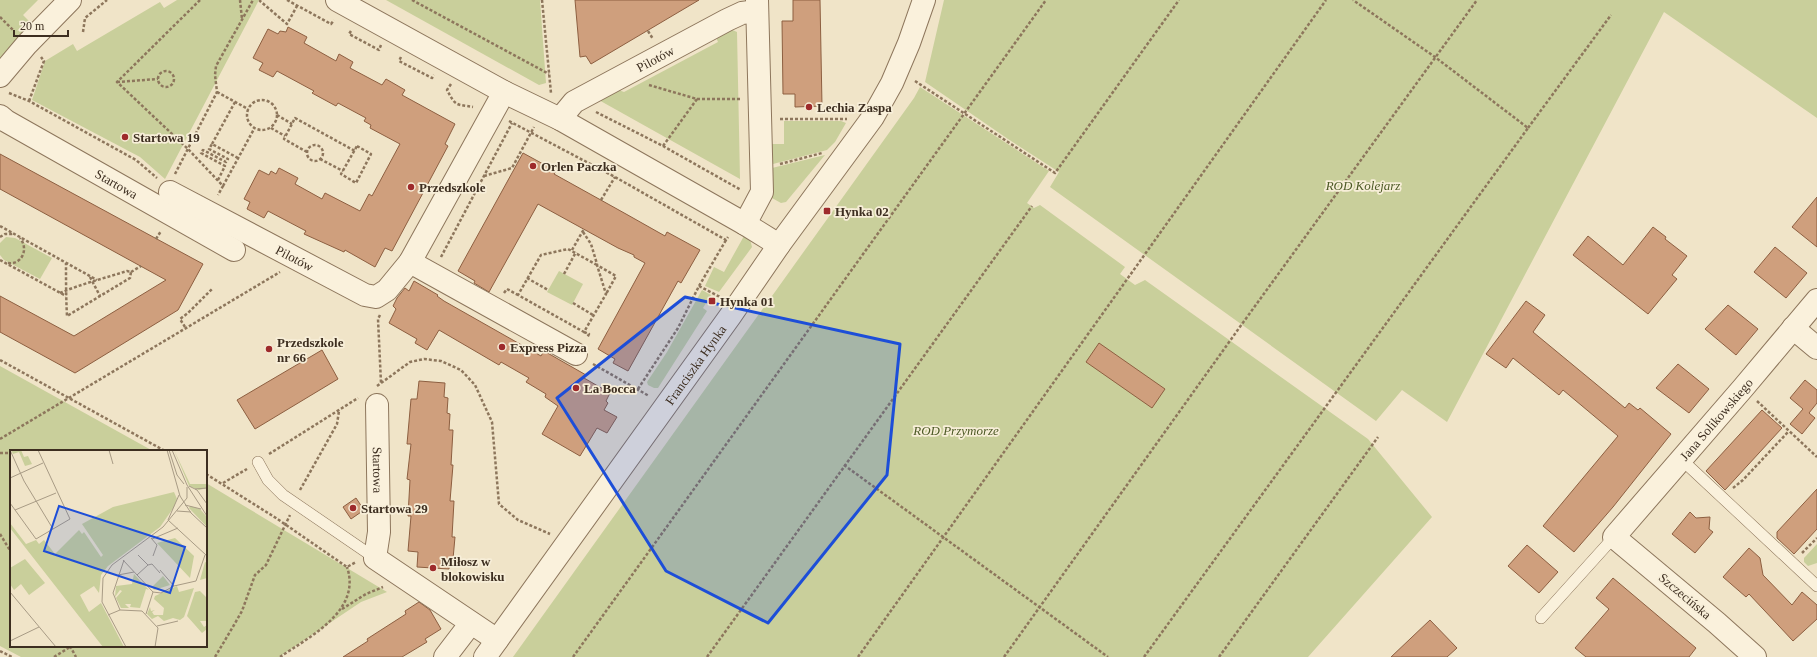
<svg xmlns="http://www.w3.org/2000/svg" width="1817" height="657" font-family="Georgia,serif">
<style>
.green{fill:#c9cf9b}
.building{fill:#cf9f7d;stroke:#8d5f41}
.lines{fill:none;stroke-linecap:round;stroke-linejoin:round}
.service-casing{stroke:#8d765c;stroke-width:12}
.minor-casing{stroke:#8d765c;stroke-width:24}
.tertiary-casing{stroke:#8d765c;stroke-width:24}
.path{stroke:#8d765c;stroke-width:2.5;stroke-dasharray:3 2;stroke-linecap:butt}
.service{stroke:#faf1dc;stroke-width:11}
.minor{stroke:#faf1dc;stroke-width:22}
.tertiary{stroke:#faf1dc;stroke-width:22}
.marked{fill:#1d4ed8;fill-opacity:0.2;stroke:#1d4ed8;stroke-width:3;stroke-linejoin:round}
.poi-dot{fill:#9e2a2b;stroke:#f7eed8;stroke-width:1.5}
.labels{text-anchor:middle;dominant-baseline:central;stroke-width:3.5;stroke-linejoin:round;paint-order:stroke}
.street-label{font-size:13px;fill:#3d2e20;stroke:#f7eed8}
.poi-label{font-size:13px;font-weight:bold;fill:#3d2e20;stroke:#f7eed8;text-anchor:start}
.park-label{font-size:13px;font-style:italic;fill:#4d5a26;stroke:#f7eed8}
.inset-road{fill:none;stroke:#a89b85;stroke-width:1}
.view{fill:#1d4ed8;fill-opacity:0.15;stroke:#1d4ed8;stroke-width:2}
.inset-edge{fill:none;stroke:#3d2e20;stroke-width:2}
</style>
<rect width="100%" height="100%" fill="#f0e4c8"/>
<g class="green">
<path d="M0 0H38L23 15 32 24 0 58Z"/>
<path d="M177 0H259L165 179 140 157 32 100 45 61 73 44 77 51 160 2 164 8Z"/>
<path d="M386 0H540L546 83 539 85Z"/>
<path d="M944 0H1817V118L1664 12 1447 422 1402 390 1376 421 1050 187 1059 172 1008 139 925 82Z"/>
<path d="M728 28 737 32 740 179 597 99 616 89 624 92 718 42 715 35Z"/>
<path d="M920 87 1049 171 1027 203 1034 208 1040 205 1125 267 1120 274 1135 285 1145 280 1368 439 1432 517 1308 657H513L914 98Z"/>
<path d="M784 121H841L846 123 835 142 827 150 773 164 772 144H784Z"/>
<path d="M825 155 786 202 781 203 772 198V168Z"/>
<path d="M744 236 750 239 752 247 719 292 705 286 714 267 724 272Z"/>
<path d="M6 237 15 238 52 258 40 279 4 260 0 255V243Z"/>
<path d="M559 271 583 284 572 305 547 292Z"/>
<path d="M702 290 711 295 703 308 707 311 658 388H654L648 385 647 382 667 352Z"/>
<path d="M0 366 153 451H11V646H206V483L387 592 361 602 279 657H21L0 646Z"/>
<path d="M1817 544V563L1808 566 1804 562V558Z"/>
</g>
<g class="building">
<path d="M575 0H699L591 64 586 56 580 57Z"/>
<path d="M793 0H820L822 106 795 107V94H783L782 21H793Z"/>
<path d="M288 27 307 37 304 43 336 61 339 54 353 62 350 68 382 85 386 79 405 90 402 95 455 124 445 144 448 146 392 251 385 248 375 267 345 250 344 252 304 234 306 231 268 211 264 218 247 209 250 202 244 199 259 170 269 175 271 171 276 174 279 168 298 178 295 184 322 199 325 193 360 211 369 194 372 196 400 144 370 128 371 125 364 121 366 118 338 103 336 106 312 93 314 91 277 71 273 77 259 70 263 63 253 58 268 29 278 34 280 31 286 32Z"/>
<path d="M523 153 556 171 554 174 626 214 665 236 667 232 700 250 681 283 678 281 628 371 613 363 615 359 598 349 645 263 634 257V255L618 248 538 204 489 292 474 283 475 281 458 271Z"/>
<path d="M0 154 203 264 178 310 75 373 0 332V296L74 336 166 280 0 189Z"/>
<path d="M1817 197V247L1792 227Z"/>
<path d="M1653 227 1666 237 1665 239 1687 256 1672 275 1677 279 1648 314 1573 255 1588 236 1623 265Z"/>
<path d="M1775 247 1807 273 1786 298 1754 272Z"/>
<path d="M414 281 438 295 437 296 444 301 541 356 544 351 586 375 584 378 610 393 606 401 608 403 604 410 617 417 607 433 597 428 580 456 542 434 558 406 545 397 546 394 526 382 529 378 501 362 499 365 439 330 427 350 415 343 417 339 389 323 396 309 393 306 397 298 405 288 409 291Z"/>
<path d="M1526 301 1545 315 1533 332 1625 408 1629 403 1638 410 1640 408 1671 434 1613 507 1574 552 1543 526 1618 436 1563 390 1559 395 1513 358 1506 368 1486 354Z"/>
<path d="M1728 305 1758 329 1736 355 1705 329Z"/>
<path d="M1099 343 1165 389 1152 408 1086 362Z"/>
<path d="M322 350 338 379 255 429 237 400Z"/>
<path d="M1678 364 1709 389 1689 413 1656 388Z"/>
<path d="M1805 380 1817 390V403L1809 413 1815 418 1802 434 1790 424 1803 409 1790 398Z"/>
<path d="M419 381 445 383 444 397 448 398 447 413 450 414 449 430H453L451 465H453L450 501H454L452 537H455L453 559H450L449 569 417 567 418 552 408 551 411 516H408L410 480 407 479 411 444H407L411 399H417Z"/>
<path d="M1762 410 1782 428 1725 490 1706 471Z"/>
<path d="M1817 489V529L1794 554 1777 538V532Z"/>
<path d="M356 498 364 510 351 519 343 507Z"/>
<path d="M1690 512 1696 518 1710 517 1709 529 1713 532 1695 553 1672 534Z"/>
<path d="M1527 545 1558 572 1539 593 1508 566Z"/>
<path d="M1749 548 1760 558 1763 575 1792 605 1802 592 1817 605V619L1793 641 1749 594 1746 597 1723 577Z"/>
<path d="M1613 578 1696 648 1689 657H1586L1575 648 1609 609 1596 598Z"/>
<path d="M419 602 430 610 441 629 425 639 427 642 402 657H343L368 641 367 639 406 614 405 611Z"/>
<path d="M1430 620 1457 648 1447 657H1391Z"/>
</g>
<g class="lines">
<defs>
<g id="service">
<path d="M1681 459 1817 586"/>
<path d="M258 462 268 480 283 495 375 558"/>
<path d="M1541 618 1614 537"/>
</g>
<g id="minor">
<path d="M337 0 504 92 560 119 745 224 779 245"/>
<path d="M0 76 27 44 70 0"/>
<path d="M504 92 410 262 576 354"/>
<path id="s1" d="M0 116 6 121 234 250"/>
<path id="s2" d="M560 119 574 102 727 20 742 13 757 11"/>
<path id="s3" d="M170 192 365 295 376 297 387 290 410 262"/>
<path d="M745 224 762 192 757 0"/>
<path d="M1793 328 1817 348"/>
<path id="s4" d="M377 405 379 532 375 558 497 640"/>
<path d="M445 657 471 623"/>
<path id="s5" d="M1755 657 1717 623 1614 537 1743 388 1817 300"/>
</g>
<g id="tertiary">
<path id="s6" d="M485 657 731 315 779 245 873 117 892 83 909 43 924 0"/>
</g>
</defs>
<use href="#service" class="service-casing"/>
<use href="#minor" class="minor-casing"/>
<use href="#tertiary" class="tertiary-casing"/>
<g class="path">
<path d="M200 0 117 82 188 149 223 186 218 195"/>
<path d="M240 0 242 19"/>
<path d="M261 0 260 1 287 24 297 6"/>
<path d="M287 0 331 24 334 20"/>
<path d="M412 0 549 74"/>
<path d="M542 0 551 93"/>
<path d="M0 17 14 31"/>
<path d="M351 31 349 34 379 50 381 45"/>
<path d="M648 31 653 39"/>
<path d="M83 32 85 18 107 0"/>
<path d="M401 57 399 61 432 78 434 75"/>
<circle cx="166" cy="79" r="8"/>
<path d="M915 81 1055 173 1179 0"/>
<path d="M117 82 158 79"/>
<path d="M451 84 447 90C456 107 456 104 473 107"/>
<path d="M649 85 697 99H740"/>
<path d="M217 92 248 109"/>
<path d="M9 93 29 101 136 160 157 178"/>
<circle cx="262" cy="115" r="15"/>
<path d="M29 101 44 61 41 57"/>
<path d="M596 112 663 146 741 190"/>
<path d="M277 115 292 124"/>
<path d="M780 119H847"/>
<path d="M509 121 615 177 726 240 728 237"/>
<path d="M271 128 285 136"/>
<path d="M1528 128 1611 15"/>
<path d="M212 144 235 102"/>
<circle cx="315" cy="153" r="8"/>
<path d="M357 146 371 154 356 183 341 174Z"/>
<path d="M663 146 697 99"/>
<path d="M307 152 284 139 295 118 355 151"/>
<path d="M320 159 343 171"/>
<path d="M780 164 822 153"/>
<path d="M175 174 217 92 215 75 216 66 253 0"/>
<path d="M484 176 512 168 534 127"/>
<path d="M218 180 225 166 201 153 203 150 226 162 228 159 209 149 212 144 238 158"/>
<path d="M223 186 254 129"/>
<path d="M601 200 615 177"/>
<path d="M0 226 97 280"/>
<path d="M583 232 591 244 597 264"/>
<path d="M0 237 5 234H13"/>
<path d="M156 239 161 231"/>
<path d="M572 250 584 229"/>
<path d="M441 257 512 123"/>
<path d="M0 260 66 296"/>
<path d="M8 263C22 265 29 249 20 238"/>
<path d="M597 265 568 249 541 255 518 295 584 332 606 294 597 265 616 276 606 294"/>
<path d="M131 272 141 266"/>
<path d="M564 274 576 252"/>
<path d="M90 277 100 296"/>
<path d="M527 278 548 290"/>
<path d="M699 286 720 297"/>
<path d="M60 293C81 284 105 278 127 271L131 272 130 278 67 316C66 298 66 280 66 263"/>
<path d="M504 293 507 289 518 295"/>
<path d="M573 303 593 315"/>
<path d="M380 315 378 319 381 383"/>
<path d="M185 327 180 319 188 313 212 289"/>
<path d="M584 332 589 334 587 338"/>
<path d="M0 360 165 451"/>
<path d="M593 364 649 396"/>
<path d="M377 386 410 362 424 359 441 361 461 370 475 385 492 422 499 504 518 520 550 534"/>
<path d="M638 389 678 328 699 286 726 240"/>
<path d="M1757 401 1817 457"/>
<path d="M0 439 280 272"/>
<path d="M0 453H11"/>
<path d="M269 454 358 398"/>
<path d="M844 465 1108 657"/>
<path d="M206 474 276 518 347 567 356 562"/>
<path d="M223 483 247 469"/>
<path d="M1733 488 1743 480 1788 432"/>
<path d="M300 490 337 424 339 411"/>
<path d="M0 534 11 552"/>
<path d="M1802 553 1817 538"/>
<path d="M342 609 366 594 383 587"/>
<path d="M70 646 76 657"/>
<path d="M0 651 12 657"/>
<path d="M54 657 70 647"/>
<path d="M215 657 234 625 242 611 255 575 266 565 290 515"/>
<path d="M280 657C309 637 362 611 347 567"/>
<path d="M573 657 1046 0"/>
<path d="M707 657 1032 206"/>
<path d="M858 657 1326 0"/>
<path d="M1004 657 1242 324 1477 0"/>
<path d="M1144 657 1528 128 1435 57 1353 0"/>
<path d="M1219 657 1378 437"/>
</g>
<use href="#service" class="service"/>
<use href="#minor" class="minor"/>
<use href="#tertiary" class="tertiary"/>
</g>
<path class="marked" d="M685 297 900 344 887 475 768 623 666 571 557 398Z"/>
<g class="poi-dot">
<circle cx="809" cy="107" r="4"/>
<circle cx="125" cy="137" r="4"/>
<circle cx="533" cy="166" r="4"/>
<circle cx="411" cy="187" r="4"/>
<rect x="823" y="207" width="8" height="8" rx="2"/>
<rect x="708" y="297" width="8" height="8" rx="2"/>
<circle cx="502" cy="347" r="4"/>
<circle cx="269" cy="349" r="4"/>
<circle cx="576" cy="388" r="4"/>
<circle cx="353" cy="508" r="4"/>
<circle cx="433" cy="568" r="4"/>
</g>
<g class="labels">
<g class="street-label">
<text stroke="none"><textPath href="#s2" startOffset="114">Pilotów</textPath></text>
<text stroke="none"><textPath href="#s1" startOffset="135">Startowa</textPath></text>
<text stroke="none"><textPath href="#s3" startOffset="141">Pilotów</textPath></text>
<text stroke="none"><textPath href="#s6" startOffset="360">Franciszka Hynka</textPath></text>
<text stroke="none"><textPath href="#s5" startOffset="341">Jana Solikowskiego</textPath></text>
<text stroke="none"><textPath href="#s4" startOffset="65">Startowa</textPath></text>
<text transform="translate(1685 596) rotate(40)">Szczecińska</text>
</g>
<g class="poi-label">
<text x="817" y="107">Lechia Zaspa</text>
<text x="133" y="137">Startowa 19</text>
<text x="541" y="166">Orlen Paczka</text>
<text x="419" y="187">Przedszkole</text>
<text x="835" y="211">Hynka 02</text>
<text x="720" y="301">Hynka 01</text>
<text x="277" y="342">Przedszkole<tspan x="277" dy="15">nr 66</tspan></text>
<text x="510" y="347">Express Pizza</text>
<text x="584" y="388">La Bocca</text>
<text x="361" y="508">Startowa 29</text>
<text x="441" y="561">Miłosz w<tspan x="441" dy="15">blokowisku</tspan></text>
</g>
<g class="park-label">
<text x="1363" y="185">ROD Kolejarz</text>
<text x="956" y="430">ROD Przymorze</text>
</g>
</g>
<g transform="translate(10 450)">
<rect width="197" height="197" fill="#f0e4c8"/>
<path d="M1 0H11L14 7 18 6 22 14 15 16 9 2 3 4ZM164 0 180 34H197V38L189 40 179 36ZM164 42 167 49 164 57 150 77 98 116 91 125 89 143 84 136 70 145 79 162 91 153 114 197H93L0 78V73L16 94 26 90 29 94 34 90 45 104 69 80 72 84 74 82 91 107 93 105 72 74 103 57ZM180 56 190 59 197 67V77L179 58ZM165 88 184 106 180 128 147 93ZM15 109 35 133 19 145 11 134 4 140 0 134V118ZM195 112 197 113V128L190 130ZM124 124 139 140 136 139 130 158 120 157 121 154H115L119 158H111L106 148 112 141 110 140 105 147 106 136 122 134ZM153 126 160 135 144 140 142 137ZM167 136 169 142 184 138 174 167 170 170 163 168 154 171 148 166 142 169 137 164 140 157 141 161 145 160 142 162 144 165H153L154 158 144 149 145 146ZM190 141 197 148V171H190L194 177 197 175V179L192 183 177 166 185 142Z" fill="#c9cf9b"/>
<path class="inset-road" d="M0 0 14 31 43 79M99 0 103 14M157 0 170 46 181 63 197 78M159 0 167 25 174 34M162 0 177 35 197 66M0 28 33 13M179 36 187 40 197 54M185 39 197 38M0 53 26 89 60 69 28 0M175 55 191 59M5 60 46 43M167 61 181 62M158 70 196 105M158 70 169 45M141 88 147 95 143 106M142 89 168 78M113 110 143 142M138 115 142 114 150 123M150 120 164 136M108 125 124 122M127 125 138 115 128 105M0 142 46 197M143 142 151 143 164 136 186 131 195 105M110 160 103 143 114 110M136 164 143 142M98 165 110 160 132 161 148 178 145 197M147 176 168 171M0 191 29 177M116 197 92 152 93 128 102 115 153 77 177 48V37"/>
<path class="view" d="M49 56 175 97 160 143 34 101Z"/>
<rect width="197" height="197" class="inset-edge"/>
</g>
<path d="M14 30v6h54v-6" fill="none" stroke="#3d2e20" stroke-width="2"/>
<text x="20" y="30" font-size="12" fill="#3d2e20" stroke="#f7eed8" stroke-width="3" paint-order="stroke">20 m</text>
</svg>
